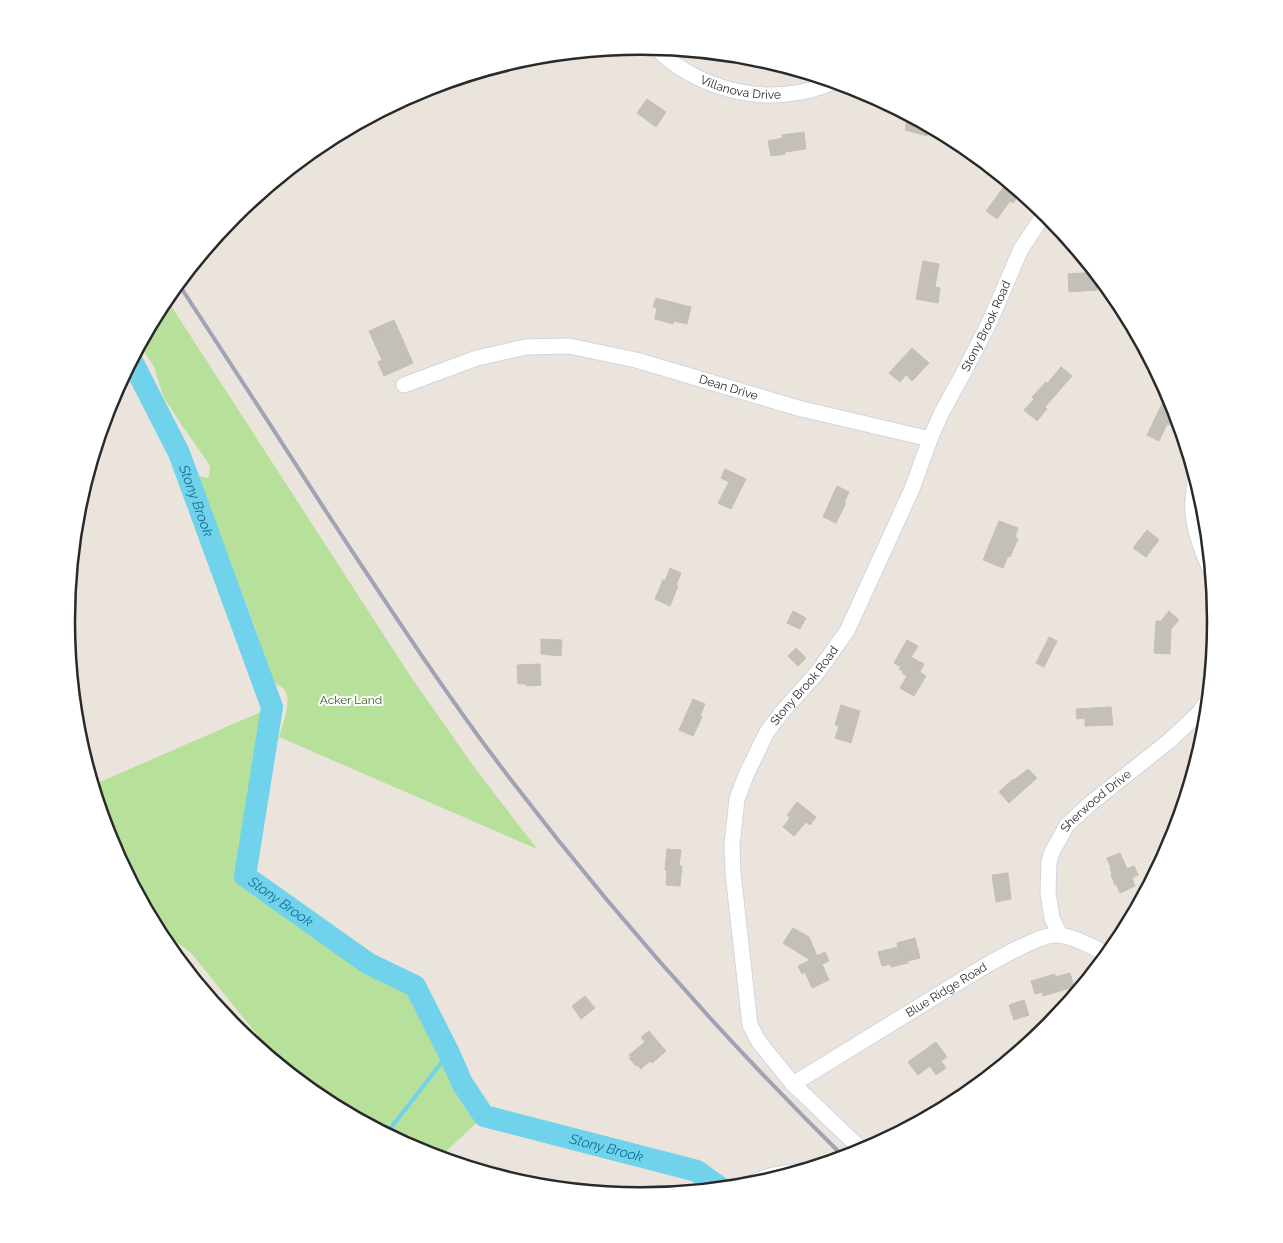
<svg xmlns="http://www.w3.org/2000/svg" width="1283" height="1243" font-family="Raleway,sans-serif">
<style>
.green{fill:#b7e19a}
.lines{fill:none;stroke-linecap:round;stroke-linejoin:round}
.stream{stroke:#71d3eb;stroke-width:4}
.river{stroke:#71d3eb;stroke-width:22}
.building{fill:#c4bfb7;stroke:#c7bfb6}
.minor-casing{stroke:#d1d5e2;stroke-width:17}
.minor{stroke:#fff;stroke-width:15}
.rail{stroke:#9fa3b3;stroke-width:4}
.labels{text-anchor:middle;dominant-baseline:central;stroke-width:4;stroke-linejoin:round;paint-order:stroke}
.street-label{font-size:12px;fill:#2a2a2a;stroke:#fff}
.park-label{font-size:12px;fill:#30641c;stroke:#fff}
.water-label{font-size:14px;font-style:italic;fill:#117196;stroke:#fff}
.rim{fill:none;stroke:#2a2a2a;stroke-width:2.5}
</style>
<rect width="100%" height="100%" fill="#ebe4dc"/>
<g class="green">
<path d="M166 298 411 677 472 764 537 849 279 737C282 725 293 700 284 689 280 685 274 684 271 679L256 630 230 561 197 492 196 479 199 476 207 478 209 477 210 467 207 461 183 427 163 396 154 367 140 345Z"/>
<path d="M272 707 245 876 369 964 415 986 449 1053 484 1116 443 1154 447 1161 421 1153 322 1100 260 1049 259 1037 191 953 155 925 110 841 93 785Z"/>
</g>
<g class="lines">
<path class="stream" d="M386 1134 449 1053"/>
<path class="river" id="s1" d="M132 361 179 453 272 707 245 876 369 964 415 986 449 1053 462 1083 484 1116 697 1171 722 1189"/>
</g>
<g class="building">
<path d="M647 99 666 112 656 127 637 113Z"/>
<path d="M908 115 929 126 927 136 905 130Z"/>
<path d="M804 132 806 149 785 152V154L771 156 768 141 783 138 782 135Z"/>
<path d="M1008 181 1021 192 1013 203 1010 201 997 219 986 211Z"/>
<path d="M923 261 939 264 935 287 940 288 938 303 916 299Z"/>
<path d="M1096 272 1097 290 1069 292 1068 274Z"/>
<path d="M656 298 691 307 687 324 674 321 673 324 655 319 657 308 653 307Z"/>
<path d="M394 320 413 363 384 376 378 362 382 360 369 331Z"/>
<path d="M912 348 929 363 912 381 906 375 900 382 889 373Z"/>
<path d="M1061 367 1072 376 1045 407 1047 409 1037 421 1024 410 1034 399 1032 397 1046 382 1047 384Z"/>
<path d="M1164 400 1174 404 1176 411 1169 425 1167 424 1159 441 1147 435Z"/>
<path d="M725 469 746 479 731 509 718 503 729 482 721 478Z"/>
<path d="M837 486 849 492 844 503H846L836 523 823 517Z"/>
<path d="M999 521 1018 528 1015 537 1018 539 1010 557 1008 556 1003 568 983 560Z"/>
<path d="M1147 530 1159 540 1146 557 1133 548Z"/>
<path d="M670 568 681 573 676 585 678 586 670 606 655 599 663 580 665 581Z"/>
<path d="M793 611 806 618 800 629 787 623Z"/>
<path d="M1169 611 1179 620 1171 629 1170 654 1154 653 1156 621H1161Z"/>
<path d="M1049 637 1057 641 1044 667 1036 663Z"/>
<path d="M541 639 562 640 561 656 541 654Z"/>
<path d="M907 640 918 646 911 657 924 664 920 672 926 676 914 696 900 688 907 676 902 673 903 671 899 669 901 667 894 663Z"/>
<path d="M796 648 806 658 798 666 788 656Z"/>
<path d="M540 664 541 685 526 686V684H518L517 665Z"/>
<path d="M693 699 705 704 700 716 702 717 693 736 679 730Z"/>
<path d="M841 705 860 711 851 743 835 738 839 726 835 725Z"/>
<path d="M1111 707 1113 725 1085 726V718L1077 719 1076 709Z"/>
<path d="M1028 769 1037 778 1009 803 999 792 1013 779 1014 780Z"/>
<path d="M797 802 816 817 810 825 806 822 794 836 783 827 790 818 787 815Z"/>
<path d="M667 849 681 850 679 866H682L680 886 666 885 667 870H665Z"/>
<path d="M1120 853 1127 869 1134 866 1138 875 1132 878 1135 886 1120 893 1116 884 1115 885 1111 875 1112 874 1110 869 1111 868 1107 858Z"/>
<path d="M1008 873 1011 899 996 902 992 875Z"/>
<path d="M793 928 809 937 817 956 825 952 829 961 822 964 829 980 812 988 805 972 802 974 798 966 810 960 783 943Z"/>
<path d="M915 938 920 958 908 961V963L891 967 890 964 882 966 878 952 898 947 897 943Z"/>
<path d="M1070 973 1074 987 1043 996 1042 992 1035 994 1031 981 1055 974V977Z"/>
<path d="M585 996 595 1008 581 1019 572 1006Z"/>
<path d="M1024 1000 1029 1015 1014 1020 1009 1005Z"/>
<path d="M649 1031 666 1051 652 1063 650 1061 641 1069 637 1065 636 1066 629 1058 631 1057 629 1055 645 1042 641 1037Z"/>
<path d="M936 1042 947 1057 941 1061 946 1068 936 1075 930 1066 918 1075 908 1062Z"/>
</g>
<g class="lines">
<defs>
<g id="minor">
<path id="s2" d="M656 48C693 85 750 102 801 92 813 90 824 86 835 82"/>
<path id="s3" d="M404 385 477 358 526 347 569 346 636 360 798 408 930 439"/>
<path d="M1196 476C1194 488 1192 501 1193 512 1195 534 1203 554 1212 574"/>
<path id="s4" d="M1060 935 1052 918 1048 893 1049 862 1052 852 1067 825 1091 803 1169 741 1197 715 1209 699"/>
<path id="s5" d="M793 1084 980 969C996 960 1041 933 1058 935 1074 936 1094 948 1109 955"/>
<path id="s6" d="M861 1153 864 1152 793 1084 759 1042 750 1025 733 873 732 845 737 799 746 775 767 732 782 712 817 673 847 631 912 489 930 439 941 414 965 370 990 321 1021 249 1039 222 1047 213"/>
<path d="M743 1187C762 1176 781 1173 802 1171"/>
</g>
</defs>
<use href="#minor" class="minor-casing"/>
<use href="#minor" class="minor"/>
<path class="rail" d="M178 283C229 361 279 438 329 516 387 604 444 692 508 776 611 911 724 1039 845 1158"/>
</g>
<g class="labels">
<g class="street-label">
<text stroke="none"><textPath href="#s2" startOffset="96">Villanova Drive</textPath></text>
<text stroke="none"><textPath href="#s6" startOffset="940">Stony Brook Road</textPath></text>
<text stroke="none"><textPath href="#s3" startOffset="336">Dean Drive</textPath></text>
<text stroke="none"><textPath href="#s6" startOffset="535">Stony Brook Road</textPath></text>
<text stroke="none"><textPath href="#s4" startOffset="154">Sherwood Drive</textPath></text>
<text stroke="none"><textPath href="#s5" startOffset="180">Blue Ridge Road</textPath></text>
</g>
<g class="park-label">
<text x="351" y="700">Acker Land</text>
</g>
<g class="water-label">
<text stroke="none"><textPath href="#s1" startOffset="154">Stony Brook</textPath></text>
<text stroke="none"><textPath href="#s1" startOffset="589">Stony Brook</textPath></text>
<text stroke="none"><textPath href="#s1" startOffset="1022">Stony Brook</textPath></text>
</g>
</g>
<path d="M0 0H1283V1243H0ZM75 621a566 566 0 1 1 1132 0a566 566 0 1 1-1132 0Z" fill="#fff" fill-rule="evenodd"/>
<path class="rim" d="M75 621a566 566 0 1 1 1132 0a566 566 0 1 1-1132 0Z"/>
</svg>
